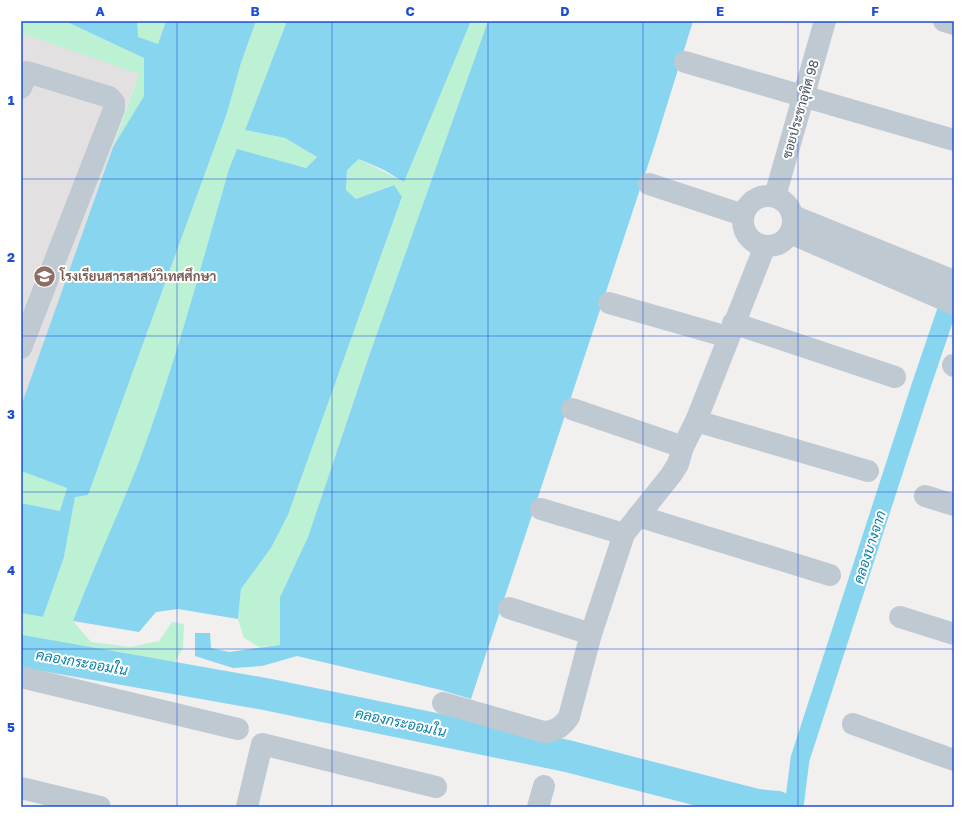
<svg xmlns="http://www.w3.org/2000/svg" width="975" height="828" font-family="'Golos Text',Sarabun,sans-serif">
<style>
.education{fill:#e3e0e1}
.green{fill:#bcf1d3}
.water{fill:#88d5ef}
.lines{fill:none;stroke-linecap:round;stroke-linejoin:round}
.canal{stroke:#88d5ef;stroke-width:19}
.river{stroke:#88d5ef;stroke-width:32}
.minor{stroke:#bfc9d2;stroke-width:22}
.grid{fill:none;stroke:#1d4ed8;stroke-width:1;stroke-opacity:0.55}
.labels{text-anchor:middle;dominant-baseline:central;stroke-width:4;stroke-linejoin:round;paint-order:stroke}
.street-label{font-size:13px;fill:#46525d;stroke:#fff}
.education-label{font-size:13px;font-weight:bold;fill:#785e54;stroke:#fff;text-anchor:start}
.water-label{font-size:14px;font-style:italic;fill:#087fa7;stroke:#fff}
.neatline{fill:none;stroke:#1d4ed8;stroke-width:1.5}
.grid-label{font-size:13px;text-anchor:middle;font-weight:bold;fill:#1d4ed8}
</style>
<rect width="100%" height="100%" fill="#f2efef"/>
<path class="education" d="M21 33 139 73 21 406Z"/>
<g class="green">
<path d="M21 21H65L144 58V96L113 147 139 74 21 33Z"/>
<path d="M137 21H166L158 45 137 37Z"/>
<path d="M256 21H287L245 130 285 138 317 157 306 168 237 150 229 169C201 265 176 362 141 456 121 512 94 565 73 621L91 642 131 647 159 641 172 622 184 624 183 648 170 670 21 645V613L43 617 64 557 75 496 88 495 227 113 241 63Z"/>
<path d="M471 21H488L369 356 308 537 280 597V645L259 647 244 638 238 619 241 589 271 548 288 515 402 198 393 185 356 199 346 190 347 170 359 159 404 182Z"/>
<path d="M21 471 67 488 60 511 21 503Z"/>
</g>
<g class="water">
<path d="M65 21H137L138 37 158 44 166 21H256L241 63 227 113 88 495 75 497 64 557 43 617 21 613V503L60 511 67 488 21 471V406L113 147 144 96V58Z"/>
<path d="M287 21H471L404 182 384 170 359 159 347 170 346 190 356 199 394 185 402 197 288 515 271 548 241 589 238 619 178 609 156 612 139 632 73 621C94 565 120 512 141 456 176 362 201 265 229 169L237 149 306 168 317 157 285 138 245 130Z"/>
<path d="M488 21H693L654 147 471 699 441 690 297 656 262 666 233 668 195 656V633H210L211 648 229 652 280 645V597L308 537 369 356Z"/>
</g>
<g class="lines">
<path class="canal" d="M794 807 800 759 921 386 954 289"/>
<path class="river" d="M21 651 265 694 567 756 757 805 777 807"/>
<g class="minor">
<path d="M944 21 954 24"/>
<path d="M685 62 954 140"/>
<path d="M21 88 27 72 109 97 114 102V109L21 348"/>
<path d="M649 184 743 215"/>
<circle cx="768" cy="221" r="25"/>
<path d="M775 196 825 21"/>
<path d="M793 216 954 281"/>
<path d="M790 233 954 304"/>
<path d="M609 303 728 337"/>
<path d="M733 323 895 377"/>
<path d="M953 365 954 366"/>
<path d="M572 409 683 447"/>
<path d="M696 421 868 471"/>
<path d="M925 496 954 505"/>
<path d="M541 509 624 534"/>
<path d="M638 516 830 575"/>
<path d="M509 608 591 634"/>
<path d="M900 617 954 634"/>
<path d="M21 677 238 729"/>
<path d="M443 703 544 732C556 731 562 727 569 717L591 634 624 534 671 475 678 464 683 447 696 421 765 246"/>
<path d="M853 724 954 760"/>
<path d="M21 788 100 807"/>
<path d="M247 807 262 744 436 787"/>
<path d="M538 807 544 786"/>
</g>
</g>
<path class="grid" d="M177 21V807M332 21V807M488 21V807M643 21V807M798 21V807M21 179H954M21 336H954M21 492H954M21 649H954"/>
<defs>
<symbol id="school-disc" viewBox="-11 -11 22 22"><circle r="9.5" fill="#8d6e63" stroke="#fff"/><path d="M0-5L7-2L0 1L-7-2ZM-4 1L0 2.5L4 1V4Q0 6-4 4Z" fill="#fff"/></symbol>
</defs>
<g fill-rule="evenodd">
<use href="#school-disc" x="32" y="264" width="25" height="25"/>
</g>
<g class="labels">
<g class="street-label">
<text transform="translate(800 109) rotate(-74)">ซอยประชาอุทิศ 98</text>
</g>
<g class="education-label">
<text x="60" y="276">โรงเรียนสารสาสน์วิเทศศึกษา</text>
</g>
<g class="water-label">
<text transform="translate(869 547) rotate(-72)">คลองบางจาก</text>
<text transform="translate(82 662) rotate(10)">คลองกระออมใน</text>
<text transform="translate(401 722) rotate(12)">คลองกระออมใน</text>
</g>
</g>
<rect width="975" height="828" fill="none" stroke="#ffffff" stroke-width="44"/>
<rect x="22" y="22" width="931" height="784" class="neatline"/>
<g class="grid-label">
<text x="100" y="16">A</text>
<text x="255" y="16">B</text>
<text x="410" y="16">C</text>
<text x="565" y="16">D</text>
<text x="720" y="16">E</text>
<text x="875" y="16">F</text>
<text x="11" y="105">1</text>
<text x="11" y="262">2</text>
<text x="11" y="419">3</text>
<text x="11" y="575">4</text>
<text x="11" y="732">5</text>
</g>
</svg>
